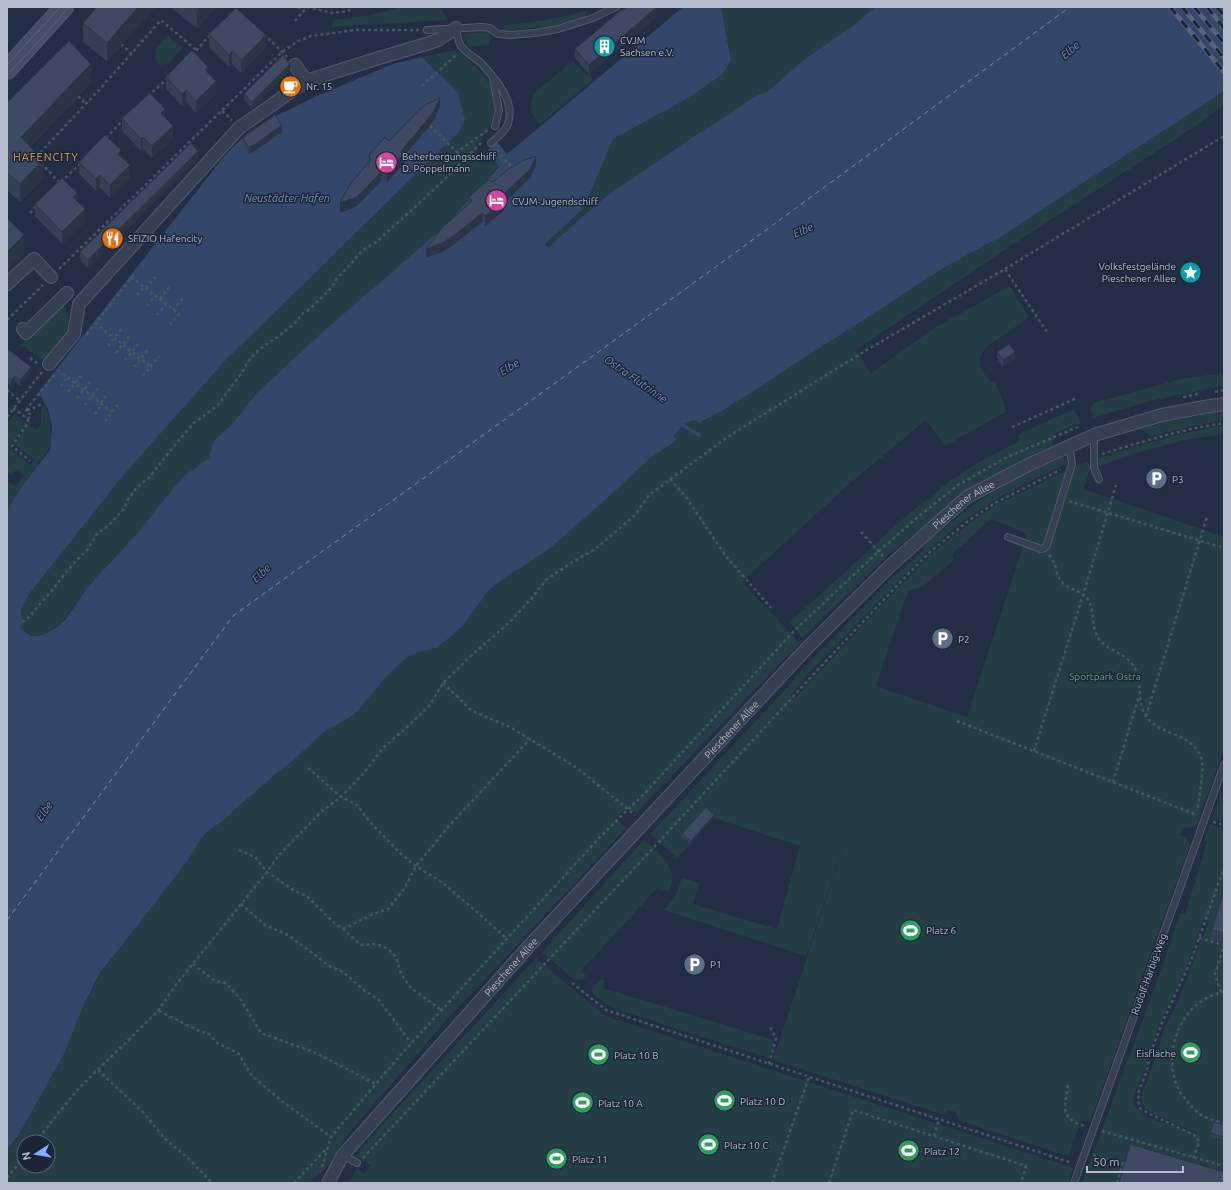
<svg xmlns="http://www.w3.org/2000/svg" width="1231" height="1190" font-family="Ubuntu,sans-serif">
<style>
.green{fill:#253d44;fill-rule:evenodd}
.water{fill:#34476b}
.lines{fill:none;stroke-linecap:round;stroke-linejoin:round}
.stream{stroke:#34476b;stroke-width:4}
.ferry{stroke:#788eb7;stroke-width:1;stroke-dasharray:5 4;stroke-linecap:butt}
.lane-casing{stroke:#525b6c;stroke-width:8}
.street-casing{stroke:#525b6c;stroke-width:14}
.secondary-casing{stroke:#525b6c;stroke-width:20}
.path{stroke:#435a60;stroke-width:2.5;stroke-dasharray:3 3;stroke-linecap:butt}
.lane{stroke:#374052;stroke-width:6}
.street{stroke:#374052;stroke-width:12}
.secondary{stroke:#454e66;stroke-width:18}
.tram{stroke:#596379;stroke-width:1}
.rail-casing{stroke:#596379;stroke-width:4.5}
.rail{stroke:#1c2537;stroke-width:3;stroke-dasharray:9;stroke-linecap:butt}
.wall{fill:#354055}
.shaded-wall{fill:#2b3445}
.building{fill:#3e4a63;stroke:#2b3445}
.labels{text-anchor:middle;dominant-baseline:central;stroke-width:3;stroke-linejoin:round;paint-order:stroke}
.poi-label{font-size:10px;fill:#b4bbcc;stroke:#1c2537;text-anchor:start}
.street-label{font-size:10px;fill:#b4bbcc;stroke:#1c2537}
.park-label{font-size:10px;fill:#68a07a;stroke:#1c2537}
.water-label{font-size:11px;font-style:italic;fill:#788eb7;stroke:#1c2537}
.neighbourhood-label{font-size:11px;letter-spacing:1px;fill:#e0a15b;stroke:#1c2537}
</style>
<rect width="100%" height="100%" fill="#232d43"/>
<g class="green">
<path d="M401 7H439L445 15 447 20 331 27 333 20 366 16Z"/>
<path d="M721 7H876L847 30 798 64 772 88 765 92 753 97 733 112 694 136 629 181C599 199 574 224 549 247H546L545 244 584 208 613 139 685 100 731 60Z"/>
<path d="M587 10 586 16C560 27 531 28 503 31L505 25C533 22 560 19 587 10Z"/>
<path d="M490 32 489 45 470 47 461 34Z"/>
<path d="M168 35 183 48 168 64 160 65 155 59V50Z"/>
<path d="M456 50C478 68 505 90 492 122 488 132 480 140 474 148L481 155 485 150 499 166 443 228 320 334 257 393 232 424 214 441 208 459 200 466 194 468 175 486 140 530 87 588 61 623 49 632 43 634 32 636 29 634 21 628 22 622 21 609 29 594 122 477 223 363 446 145 439 72 422 57Z"/>
<path d="M573 61 586 75 589 74 593 80 540 124C529 111 526 105 538 90Z"/>
<path d="M1224 91V105L1193 128 1015 243 856 350 871 373 934 328 1010 286 1029 317C1018 325 1008 332 998 339 994 342 988 345 985 349 973 362 983 377 996 384L1007 411 945 446 926 420 849 484 742 582 800 643 637 812 624 810 616 819 626 828 521 941 451 1015 389 1087 351 1130 327 1167 309 1183H7V1149L19 1136 64 1054 84 1004 101 973 135 929 188 860 201 839 208 831 223 821 235 809 282 769 295 759 318 737 329 729 354 715 388 675 405 659 418 652 436 648 453 635 462 627 489 590 514 571 521 568 548 550 613 493 649 459 673 443 674 437 685 423 694 420 698 423 706 420 722 411 950 264 997 239 1019 225ZM24 1142H48V1166H24Z"/>
<path d="M63 304C68 312 71 320 68 329L44 360 40 359 21 344Z"/>
<path d="M1224 373V386L1188 393 1149 401 1093 418 1090 410 1093 403 1185 378Z"/>
<path d="M45 406C51 416 53 440 48 450 45 454 41 459 37 463L39 464 20 489 7 511V480L16 486 24 475 16 470 11 476 7 472V425L14 414 26 423 9 448 30 465 34 460 15 444 28 424 37 430 41 424V408Z"/>
<path d="M1074 409 1081 423 1055 433 1052 446 1018 462 967 491 885 558 802 638 790 622 907 515 951 480 981 461 1019 441 1017 435Z"/>
<path d="M1224 411V420L1194 426 1150 436 1142 429 1165 422Z"/>
<path d="M1224 425V434L1185 440 1143 451 1097 467 1099 458C1140 445 1181 433 1224 425Z"/>
<path d="M1063 456 1067 464 1044 474 994 500 960 523 927 552 808 674 790 696 796 697 898 588 934 552 968 524 996 505 1042 483 1076 466 1088 461 1090 468 1084 489 1224 537V749L1197 824 1191 828 1183 827 1180 835 1185 837 1190 844 1090 1122 1081 1121 1068 1156 960 1121 957 1117 956 1112 948 1110 946 1113 941 1114 773 1060 849 830 806 956 663 910 674 899 682 878 699 883 693 904 777 929 800 846 714 818 706 810 682 837 691 844 677 858 650 834 782 693 801 671 893 577 924 550 926 542C940 532 953 520 967 510 996 488 1030 470 1063 456ZM991 519 1027 534 967 717 876 686 908 591 922 587 954 560 952 554Z"/>
<path d="M1224 783V822L1212 818Z"/>
<path d="M1210 824 1224 829V1183H1082L1161 970 1180 913 1185 914 1207 842 1204 841ZM1204 918 1209 921 1179 999 1163 1031 1159 1048 1141 1097C1141 1104 1144 1107 1149 1111L1201 1135 1143 1116 1134 1104 1133 1098 1147 1062 1157 1029 1187 965Z"/>
<path d="M644 840C661 855 680 867 669 892L658 887 581 971 586 976C582 981 579 980 573 979L542 952Z"/>
<path d="M536 958 600 1012 609 1017 1073 1168 1068 1183H347L357 1169 364 1173 371 1165 356 1156 369 1139Z"/>
<path d="M601 979 605 980 603 988 774 1040 769 1058 610 1007 594 995 591 990Z"/>
</g>
<path class="water" d="M683 7H721L731 60 723 74 685 100 613 139 584 208 545 244 546 247H549C574 224 599 199 629 181L694 136 733 112 753 97 765 92 772 88 798 64 847 30 876 7H1224V91L1019 225 997 239 950 264 722 411 699 423 694 420 685 423 674 436 676 440 673 443 649 459 613 493 548 550 521 568 514 571 489 590 462 627 453 635 436 648 418 652 405 659 388 675 354 715 329 729 318 737 295 759 282 769 235 809 223 821 208 831 201 839 188 860 135 929 100 973 84 1004 64 1054 19 1135 7 1149V511L20 489 50 450 52 428 48 409 40 395 38 393 222 159 233 147 249 132 268 120 317 96 393 64 422 57 458 93 465 120 458 133 223 363 122 477 29 594 21 609 22 622 21 628C24 630 28 635 32 636 44 637 57 628 65 620L87 588 140 530 175 486 185 475 208 459 214 441 232 424 257 393 320 334 443 228 499 167 488 150 496 141 507 154Z"/>
<g class="lines">
<path class="stream" d="M681 424 699 435"/>
<path class="ferry" d="M7 920 233 616 706 274 1070 7"/>
<defs>
<g id="lane">
<path d="M456 28C457 34 458 41 461 46 466 53 474 57 480 62 495 78 516 101 508 124 505 131 497 138 491 143"/>
<path d="M427 30 482 27 490 28 498 34 510 35 535 33 558 29 593 18 616 7"/>
<path d="M493 79 499 110 495 126"/>
<path d="M1094 435V468L1099 479"/>
<path d="M1008 537 1041 549 1045 548 1047 545 1072 464 1069 445"/>
<path d="M343 1155 357 1163"/>
<path d="M1074 1183 1224 765"/>
</g>
<g id="street">
<path d="M295 65 306 81"/>
<path d="M7 284 34 259 51 277"/>
<path d="M23 329 26 333 67 293"/>
<path d="M49 364 74 334 79 304 239 128 306 81 379 58 426 44 438 40 456 28"/>
<path id="s1" d="M328 1183 343 1155 529 946 808 647 891 565 967 497 1028 465 1094 435 1162 415 1204 407 1224 404"/>
</g>
<path id="secondary" d="M7 70 64 7"/>
</defs>
<use href="#lane" class="lane-casing"/>
<use href="#street" class="street-casing"/>
<use href="#secondary" class="secondary-casing"/>
<g class="path">
<path d="M298 7 299 8 306 7"/>
<path d="M307 7 332 13 349 11V7"/>
<path d="M295 21 307 7"/>
<path d="M264 34 287 57"/>
<path d="M121 44 132 54"/>
<path d="M192 55 210 35"/>
<path d="M422 86 457 54"/>
<path d="M78 96 86 104"/>
<path d="M148 96 168 78"/>
<path d="M222 111 232 120"/>
<path d="M430 126 457 152 488 130"/>
<path d="M106 138 123 120"/>
<path d="M497 150 513 169"/>
<path d="M457 152 464 160"/>
<path d="M36 157 100 89 161 20 196 50"/>
<path d="M41 163 60 183"/>
<path d="M61 182 81 163"/>
<path d="M30 213 36 206"/>
<path d="M59 269 282 52 298 41 311 36 355 30H419"/>
<path d="M1005 269 1224 136"/>
<path d="M131 277 179 314 170 324"/>
<path d="M146 288 157 275"/>
<path d="M137 295 144 287"/>
<path d="M160 299 169 287"/>
<path d="M147 306 155 296"/>
<path d="M173 310 183 298"/>
<path d="M157 315 166 304"/>
<path d="M7 320 43 285"/>
<path d="M95 323 151 367"/>
<path d="M87 334 135 273"/>
<path d="M108 346 122 328"/>
<path d="M116 353 130 335"/>
<path d="M30 358 38 364"/>
<path d="M125 360 139 343"/>
<path d="M134 367 148 350"/>
<path d="M58 370 112 412"/>
<path d="M143 376 159 356"/>
<path d="M61 386 67 377"/>
<path d="M7 390 19 400"/>
<path d="M68 392 82 374"/>
<path d="M1215 392 1224 390"/>
<path d="M1183 397 1198 394"/>
<path d="M77 398 91 381"/>
<path d="M101 403 108 393"/>
<path d="M85 405 99 387"/>
<path d="M13 408 28 419 31 415 26 412V410"/>
<path d="M26 410 54 375"/>
<path d="M27 410 32 409 43 403"/>
<path d="M95 414 102 405"/>
<path d="M7 417 42 372"/>
<path d="M28 419V423L12 446 30 461"/>
<path d="M105 421 119 403"/>
<path d="M1012 427 1077 398"/>
<path d="M1102 454C1142 442 1182 429 1224 423"/>
<path d="M670 479 686 497 725 555 771 608"/>
<path d="M1069 501 1224 548"/>
<path d="M861 532 884 557"/>
<path d="M1049 555C1051 557 1053 560 1054 563 1056 568 1057 575 1060 580 1067 590 1083 590 1089 601 1095 613 1091 629 1099 639 1108 652 1126 652 1134 667 1143 681 1136 702 1146 716 1159 736 1190 731 1201 757 1205 767 1199 798 1197 811"/>
<path d="M22 622 28 618 53 589 73 564 88 549 97 534 109 525 123 510 129 498 137 487 149 478 169 452 194 423 218 405 243 371 246 365 254 354 265 345 276 338 294 324 303 313 310 309 331 288 337 278 350 265 359 254 366 248 378 241 386 233 413 209 448 176 482 142"/>
<path d="M443 683 472 711 510 727 577 768 635 815"/>
<path d="M1146 716 1207 517"/>
<path d="M957 721 1197 815"/>
<path d="M1034 751 1083 595 1116 485"/>
<path d="M308 768 341 797 357 805 370 822 401 854 416 866 443 883 486 920 507 939"/>
<path d="M1113 782 1139 696"/>
<path d="M1213 822 1224 825"/>
<path d="M239 850 255 857 267 872 295 891 307 896 333 922 343 929 361 945 377 944 388 949 396 957 401 974 411 988 441 1010"/>
<path d="M241 904 265 925 288 935 331 967 343 972 365 991 379 1000 411 1043"/>
<path d="M343 929 371 915 388 909 404 889 416 866 448 827 530 739"/>
<path d="M1199 938 1224 945"/>
<path d="M193 964 215 981 226 983 241 1000 261 1033 316 1053 376 1084"/>
<path d="M572 983 606 1010 1072 1163"/>
<path d="M1224 991C1216 994 1206 997 1199 1003 1173 1022 1164 1064 1180 1092 1182 1095 1185 1099 1188 1102 1191 1106 1196 1112 1201 1115 1208 1119 1216 1121 1224 1123"/>
<path d="M1221 992 1215 974 1224 946"/>
<path d="M159 1011 197 1030 209 1034 217 1043 238 1053 252 1076 283 1102 331 1137"/>
<path d="M769 1064 776 1038 769 1025"/>
<path d="M98 1070 144 1113 165 1139 187 1157 212 1183"/>
<path d="M1068 1085C1065 1107 1059 1119 1085 1126"/>
<path d="M1102 1131 1224 1166"/>
<path d="M934 1136 939 1120"/>
<path d="M35 1142 79 1088 158 1011 175 986 267 872 279 855 322 811 341 797 363 774 383 748 406 728 430 705 443 683 474 653 508 624 531 599 547 579 574 561 594 550 634 516 649 495 729 436 860 354 1005 269 1047 332"/>
<path d="M1093 1155 1127 1164"/>
<path d="M363 1158 656 845 826 661 908 574 930 552 968 521 995 503 1060 470"/>
<path d="M1193 1158 1199 1143 1196 1136 1148 1113 1140 1108 1138 1101 1139 1091 1146 1073 1152 1049 1162 1023 1192 958 1224 868"/>
<path d="M322 1167 331 1137 396 1060 600 837 644 794 794 631 879 551 919 516 958 485 1007 457 1080 426"/>
<path d="M7 1178 24 1156"/>
<path d="M294 1183 327 1148"/>
<path d="M772 1183 809 1077"/>
<path d="M829 1183 853 1110 1026 1166 1021 1183"/>
<path d="M1117 1183 1123 1163"/>
</g>
<use href="#lane" class="lane"/>
<use href="#street" class="street"/>
<use href="#secondary" class="secondary"/>
<g class="tram">
<path d="M7 65 60 7"/>
<path d="M7 75 41 39 69 7"/>
</g>
<defs>
<g id="rail">
<path d="M1170 7 1224 72"/>
<path d="M1182 7 1224 58"/>
<path d="M1194 7 1224 43"/>
<path d="M1207 7 1224 28"/>
<path d="M1217 7 1224 16"/>
</g>
</defs>
<use href="#rail" class="rail-casing"/>
<use href="#rail" class="rail"/>
</g>
<g class="wall">
<path d="M97 7H155L107 61 83 42V23Z"/>
<path d="M170 7H216V8L197 28Z"/>
<path d="M336 7H344V9Z"/>
<path d="M656 17 589 74 575 58V49Z"/>
<path d="M209 34 266 47 241 73 232 64 229 67 209 47Z"/>
<path d="M290 70 252 108 244 100V94Z"/>
<path d="M208 74 216 94 196 113 186 102 182 106 166 89V77Z"/>
<path d="M91 83 30 147 43 179 20 202 7 190V103Z"/>
<path d="M440 107 434 120 428 128 404 156V164L387 182 381 181 357 206 340 213 369 163V155Z"/>
<path d="M122 118H165L173 139 152 158 143 149 141 151 122 131Z"/>
<path d="M282 132 253 152 249 153 243 145V139Z"/>
<path d="M121 157 130 178 110 198 100 188 96 191 79 174V162Z"/>
<path d="M198 159 88 268 80 260V252Z"/>
<path d="M536 165 530 178 504 203V210L485 226 482 222 452 246 442 252 426 258 469 204V197L493 182Z"/>
<path d="M77 200 85 221 62 244 35 216V204Z"/>
<path d="M7 348 31 373 20 386 15 382 11 386 7 383Z"/>
<path d="M997 352 1015 359 1003 367 997 358Z"/>
<path d="M714 818 691 844 682 837V834Z"/>
<path d="M1224 891V943L1212 939V930Z"/>
<path d="M1224 1125V1140L1210 1136V1133Z"/>
</g>
<g class="shaded-wall">
<path d="M138 7H155L107 61V43Z"/>
<path d="M200 7H216V8L197 28V10Z"/>
<path d="M656 8V17L589 74V65Z"/>
<path d="M266 35V47L241 73V60Z"/>
<path d="M232 51V64L229 67V55Z"/>
<path d="M91 64V83L21 156V137Z"/>
<path d="M290 64V70L252 108V102Z"/>
<path d="M208 67V79L205 70Z"/>
<path d="M216 81V94L196 113V101Z"/>
<path d="M186 90V102L182 106V94Z"/>
<path d="M440 98V107L434 120 428 128 404 156V164L387 182V173L401 151Z"/>
<path d="M165 109V122L161 113Z"/>
<path d="M282 125V132L253 152 249 153V147Z"/>
<path d="M173 126V139L152 158V146Z"/>
<path d="M143 137V149L141 151V139Z"/>
<path d="M121 150V163L118 154Z"/>
<path d="M198 151V159L88 268V260Z"/>
<path d="M536 156V165L530 178 504 203V210L485 226V216Z"/>
<path d="M43 160V179L20 202V184Z"/>
<path d="M130 165V178L110 198V185Z"/>
<path d="M381 172V181L357 206 340 213V203Z"/>
<path d="M100 175V188L96 191V179Z"/>
<path d="M77 193V206L73 197Z"/>
<path d="M85 209V221L62 244V232Z"/>
<path d="M482 213V222L452 246 442 252 426 258V249Z"/>
<path d="M24 235V254L7 270V252Z"/>
<path d="M1015 352V359L1003 367V360Z"/>
<path d="M31 367V373L20 386V380Z"/>
<path d="M15 376V382L11 386V380Z"/>
<path d="M714 815V818L691 844V841Z"/>
</g>
<g class="building">
<path d="M97 7H138L107 43 83 23Z"/>
<path d="M194 7H200L197 10Z"/>
<path d="M627 7H656V8L589 65 575 49 620 11Z"/>
<path d="M236 8 266 35 241 60 232 51 229 55 209 34Z"/>
<path d="M69 41 91 64 21 137 43 160 20 184 7 172V103Z"/>
<path d="M192 50 208 67 205 70 216 81 196 101 186 90 182 94 166 77Z"/>
<path d="M283 55 290 64 252 102 244 94Z"/>
<path d="M150 93 165 109 161 113 173 126 152 146 143 137 141 139 122 118Z"/>
<path d="M440 98 434 111 428 119 401 151 404 154 387 173 381 172 357 197 340 203 347 189 357 176 370 161 369 155 385 137 389 141 419 110 427 104Z"/>
<path d="M275 115 282 125 253 146 249 147 243 139 246 135Z"/>
<path d="M105 135 121 150 118 154 130 165 110 185 100 175 96 179 79 162Z"/>
<path d="M191 143 198 151 88 260 80 252Z"/>
<path d="M536 156 530 169 504 194V200L485 216 482 213 452 237 442 243 426 249 443 227 472 201 469 197 488 180 493 182 509 169 522 161Z"/>
<path d="M62 178 77 193 73 197 85 209 62 232 35 204Z"/>
<path d="M7 218 24 235 7 252Z"/>
<path d="M1009 344 1015 352 1003 360 997 352Z"/>
<path d="M7 348 31 367 20 380 15 376 11 380 7 377Z"/>
<path d="M706 807 714 815 691 841 682 834Z"/>
<path d="M1224 891V933L1212 930Z"/>
<path d="M1214 1122 1224 1125V1137L1210 1133Z"/>
<path d="M1130 1144 1224 1172V1183H1119Z"/>
</g>
<defs>
<symbol id="building-disc" viewBox="-11 -11 22 22"><circle r="9.5" fill="#0f9aa8" stroke="#1c2537"/><path d="M-4-6H4V6H1V3H-1V6H-4ZM-2.5-4.3h1.7v1.8h-1.7ZM.8-4.3h1.7v1.8H.8ZM-2.5-1h1.7V.8h-1.7ZM.8-1h1.7V.8H.8Z" fill="#fff"/></symbol>
<symbol id="cafe-disc" viewBox="-11 -11 22 22"><circle r="9.5" fill="#e8710a" stroke="#1c2537"/><path d="M-5.5-4.5H6V0H3Q3 3.5 0 3.5H-2.5Q-5.5 3.5-5.5 0ZM3-3.2v2h1.7v-2ZM-6 4.5H4V6H-6Z" fill="#fff"/></symbol>
<symbol id="hotel-disc" viewBox="-11 -11 22 22"><circle r="9.5" fill="#d1479c" stroke="#1c2537"/><path d="M-6-4.5h1.5V1H6V5H4.5V3h-9V5H-6ZM-4 0a1.8 1.8 0 1 1 3.6 0ZM.5 0V-2.5h3Q6-2.5 6 0Z" fill="#fff"/></symbol>
<symbol id="restaurant-disc" viewBox="-11 -11 22 22"><circle r="9.5" fill="#e8710a" stroke="#1c2537"/><path d="M-5-6h1v4h1v-4h1v4h1v-4h1v5L-1.5 .5V6h-2V.5L-5-1ZM5-6V6H3V1.5H1.5Q1.5-4 5-6Z" fill="#fff"/></symbol>
<symbol id="sight-disc" viewBox="-11 -11 22 22"><circle r="9.5" fill="#0f9aa8" stroke="#1c2537"/><path d="M0-6L1.8-2.2L6-1.7L2.9 1.2L3.7 5.4L0 3.3L-3.7 5.4L-2.9 1.2L-6-1.7L-1.8-2.2Z" fill="#fff"/></symbol>
<symbol id="parking-disc" viewBox="-11 -11 22 22"><circle r="9.5" fill="#5c6f8a" stroke="#1c2537"/><path d="M-3.5-5.5H1a3.5 3.5 0 0 1 0 7H-1V5.5H-3.5ZM-1-3.4V-.6H.8a1.4 1.4 0 0 0 0-2.8Z" fill="#fff"/></symbol>
<symbol id="stadium-disc" viewBox="-11 -11 22 22"><circle r="9.5" fill="#2e9e5b" stroke="#1c2537"/><path d="M0-5a6.5 5 0 1 0 0 10a6.5 5 0 1 0 0-10ZM-3.5-1.8h7v3.6h-7Z" fill="#fff"/></symbol>
</defs>
<g fill-rule="evenodd">
<use href="#building-disc" x="592" y="34" width="25" height="25"/>
<use href="#cafe-disc" x="278" y="74" width="25" height="25"/>
<use href="#hotel-disc" x="374" y="150" width="25" height="25"/>
<use href="#hotel-disc" x="484" y="188" width="25" height="25"/>
<use href="#restaurant-disc" x="100" y="226" width="25" height="25"/>
<use href="#sight-disc" x="1178" y="260" width="25" height="25"/>
<use href="#parking-disc" x="1144" y="466" width="25" height="25"/>
<use href="#parking-disc" x="930" y="626" width="25" height="25"/>
<use href="#stadium-disc" x="898" y="918" width="25" height="25"/>
<use href="#parking-disc" x="682" y="952" width="25" height="25"/>
<use href="#stadium-disc" x="1178" y="1040" width="25" height="25"/>
<use href="#stadium-disc" x="586" y="1042" width="25" height="25"/>
<use href="#stadium-disc" x="712" y="1088" width="25" height="25"/>
<use href="#stadium-disc" x="570" y="1090" width="25" height="25"/>
<use href="#stadium-disc" x="696" y="1132" width="25" height="25"/>
<use href="#stadium-disc" x="896" y="1138" width="25" height="25"/>
<use href="#stadium-disc" x="544" y="1146" width="25" height="25"/>
</g>
<g class="labels">
<g class="poi-label">
<text x="620" y="40">CVJM<tspan x="620" dy="12">Sachsen e.V.</tspan></text>
<text x="306" y="86">Nr. 15</text>
<text x="402" y="156">Beherbergungsschiff<tspan x="402" dy="12">D. Pöppelmann</tspan></text>
<text x="512" y="201">CVJM-Jugendschiff</text>
<text x="128" y="238">SFIZIO Hafencity</text>
<text x="1176" y="266" text-anchor="end">Volksfestgelände<tspan x="1176" dy="12">Pieschener Allee</tspan></text>
<text x="1172" y="479">P3</text>
<text x="958" y="639">P2</text>
<text x="926" y="930">Platz 6</text>
<text x="710" y="964">P1</text>
<text x="1176" y="1053" text-anchor="end">Eisfläche</text>
<text x="614" y="1055">Platz 10 B</text>
<text x="740" y="1101">Platz 10 D</text>
<text x="598" y="1103">Platz 10 A</text>
<text x="724" y="1145">Platz 10 C</text>
<text x="924" y="1151">Platz 12</text>
<text x="572" y="1159">Platz 11</text>
</g>
<g class="street-label">
<text stroke="none"><textPath href="#s1" startOffset="932">Pieschener Allee</textPath></text>
<text stroke="none"><textPath href="#s1" startOffset="608">Pieschener Allee</textPath></text>
<text stroke="none"><textPath href="#s1" startOffset="284">Pieschener Allee</textPath></text>
<text transform="translate(1149 974) rotate(-70)">Rudolf-Harbig-Weg</text>
</g>
<g class="park-label">
<text x="1105" y="676">Sportpark Ostra</text>
</g>
<g class="water-label">
<text transform="translate(1070 50) rotate(-42)">Elbe</text>
<text x="287" y="198">Neustädter Hafen</text>
<text transform="translate(803 230) rotate(-24)">Elbe</text>
<text transform="translate(509 367) rotate(-31)">Elbe</text>
<text transform="translate(636 379) rotate(35)">Ostra Flutrinne</text>
<text transform="translate(261 573) rotate(-44)">Elbe</text>
<text transform="translate(44 811) rotate(-55)">Elbe</text>
</g>
<g class="neighbourhood-label">
<text x="46" y="157">HAFENCITY</text>
</g>
</g>
<rect width="1231" height="1190" fill="none" stroke="#b4bbcc" stroke-width="16"/>
<g transform="translate(36 1154) rotate(258)"><circle r="19" fill="#1c2537" stroke="#596173"/>
<path d="M0-3L7 15L0 10L-7 15Z" fill="#86aaff"/>
<text y="-6" font-size="11" font-weight="bold" text-anchor="middle" fill="#b4bbcc">N</text>
</g>
<path d="M1087 1166v6h96v-6" fill="none" stroke="#b4bbcc" stroke-width="2"/>
<text x="1093" y="1166" font-size="12" fill="#b4bbcc" stroke="#1c2537" stroke-width="3" paint-order="stroke">50 m</text>
</svg>
